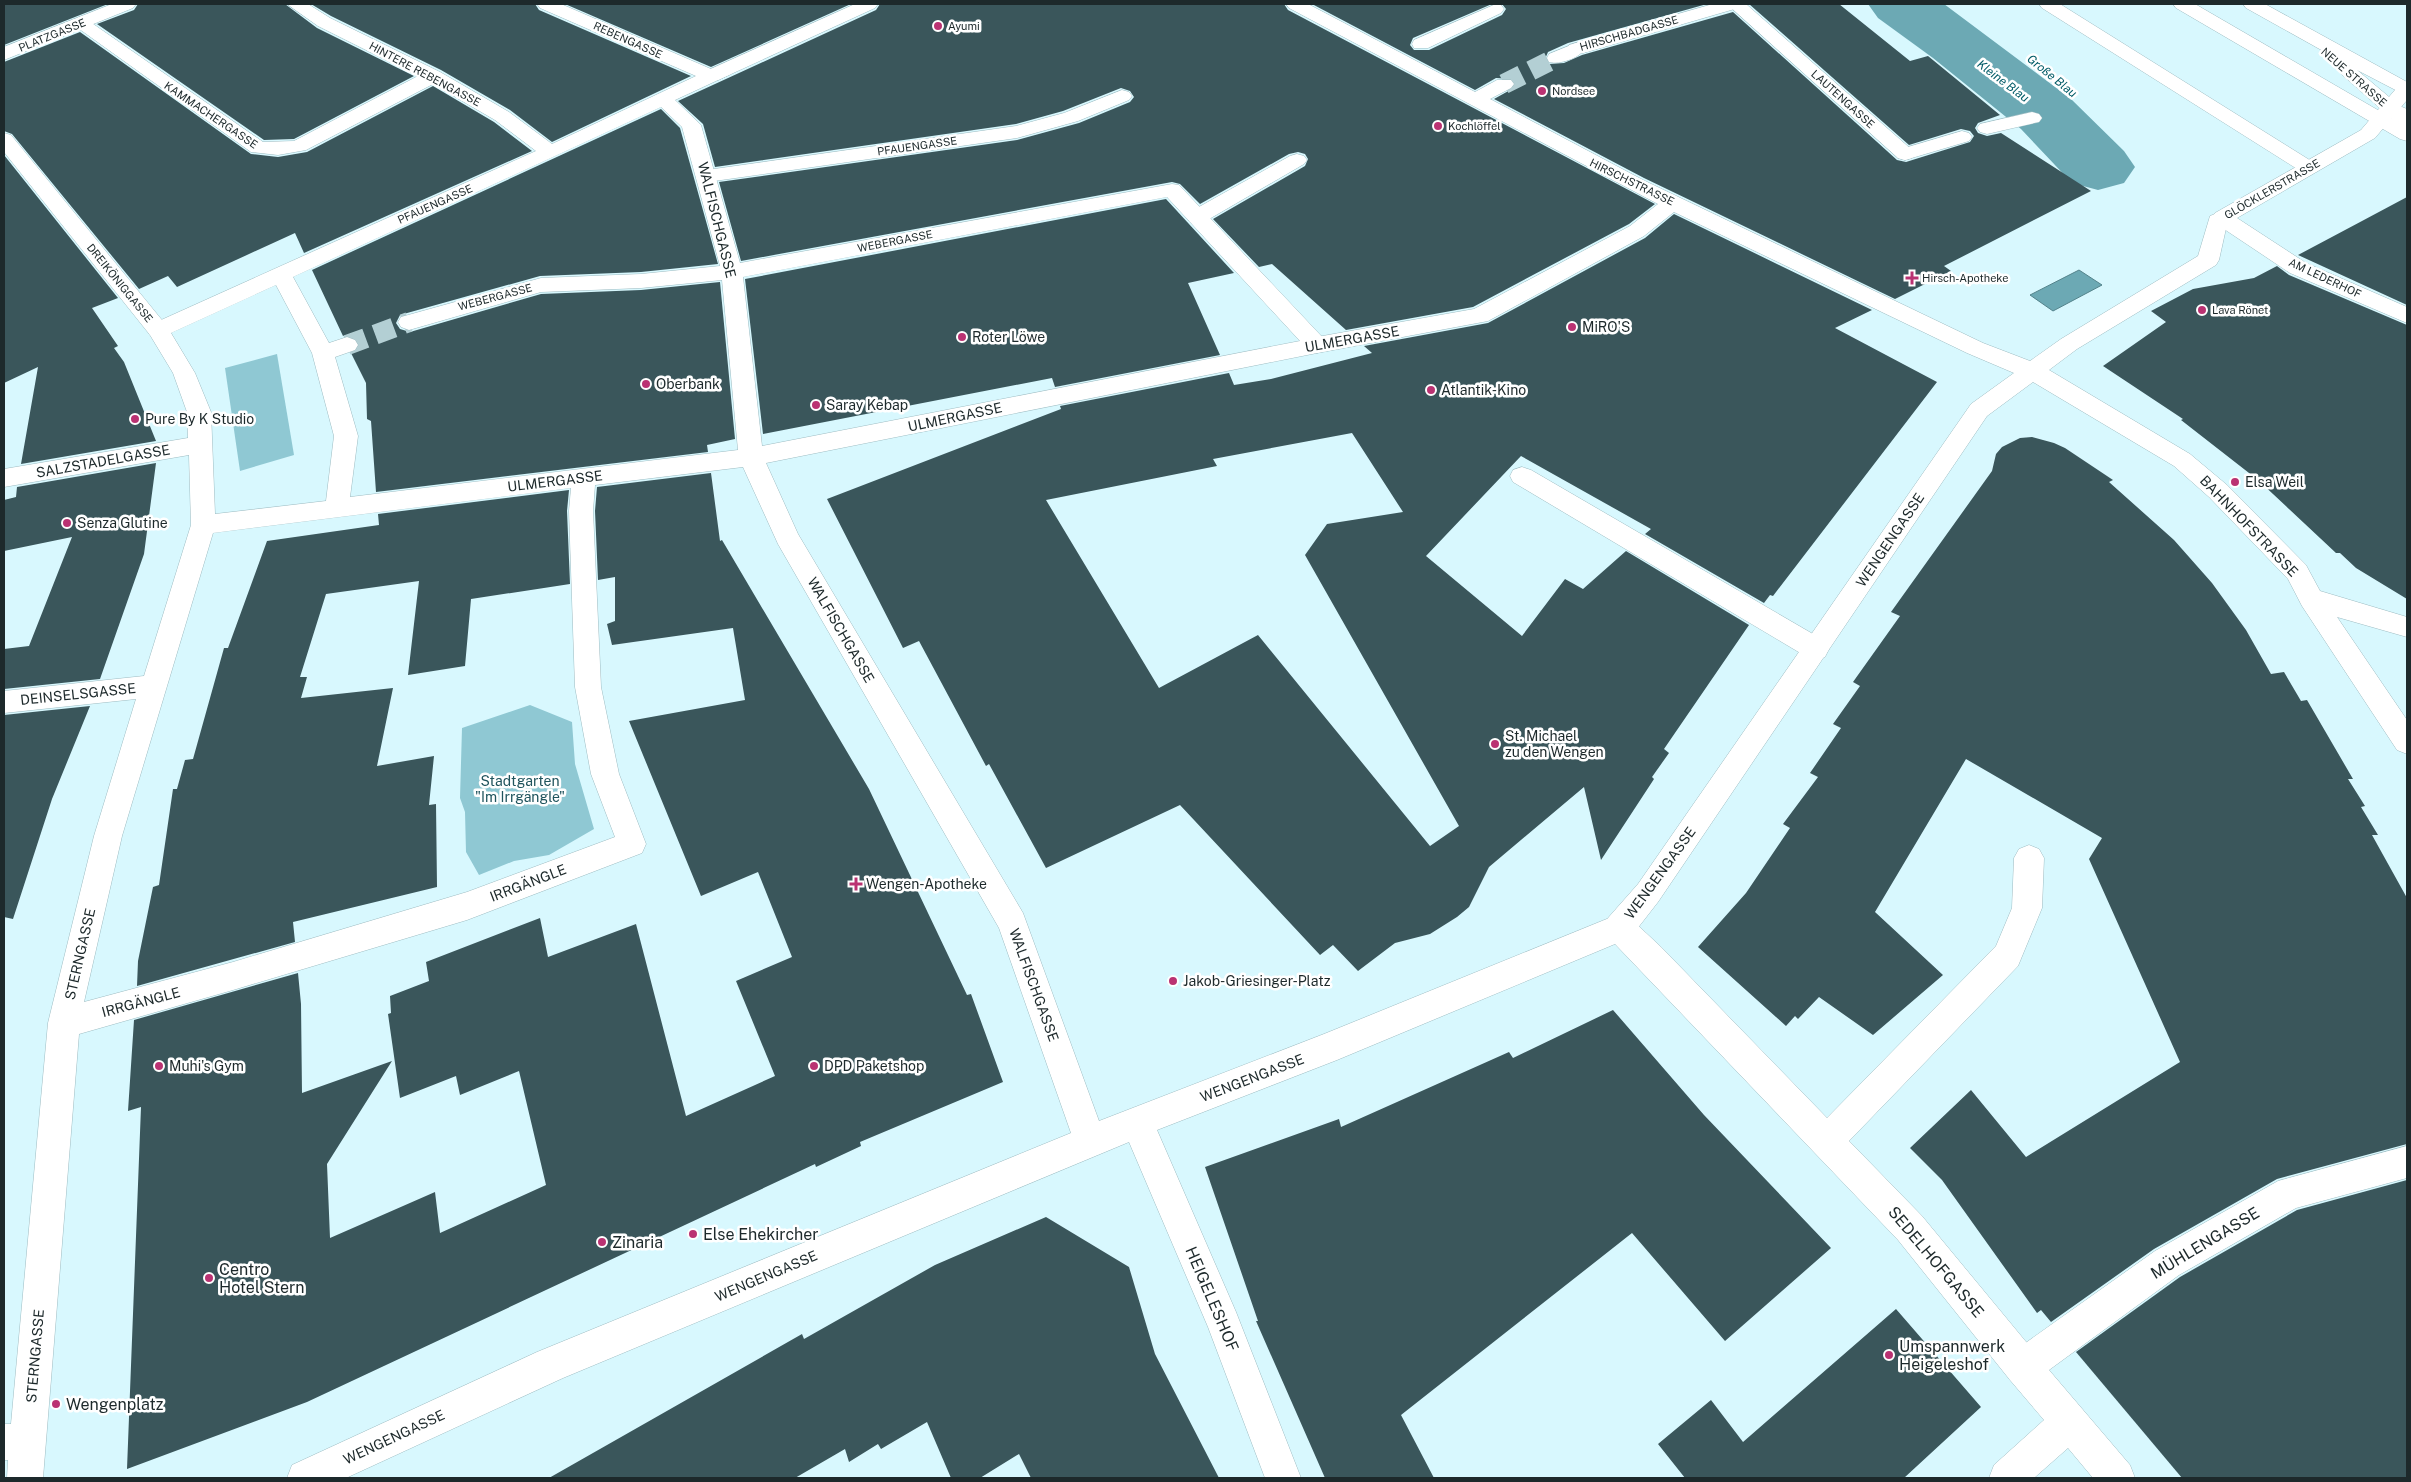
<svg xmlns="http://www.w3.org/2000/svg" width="2411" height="1482" font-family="'Public Sans',sans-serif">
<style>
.green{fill:#8fc8d3}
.water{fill:#6ca9b4;stroke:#54838b}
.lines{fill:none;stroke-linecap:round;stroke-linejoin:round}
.river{fill:#6ca9b4;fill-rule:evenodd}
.building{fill:#3a565b;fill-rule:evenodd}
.pedestrian-tunnel{stroke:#b3cfd4;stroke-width:20;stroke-dasharray:20 10;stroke-linecap:butt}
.minor-tunnel{stroke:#b3cfd4;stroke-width:20;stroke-dasharray:20 10;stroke-linecap:butt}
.service-casing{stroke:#9ebcc2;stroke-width:1}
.pedestrian-casing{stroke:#9ebcc2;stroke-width:1}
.minor-casing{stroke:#9ebcc2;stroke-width:1}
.tertiary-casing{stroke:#9ebcc2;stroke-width:1}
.secondary-casing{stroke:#9ebcc2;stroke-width:1}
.service{fill:#fff;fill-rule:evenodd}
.pedestrian{fill:#fff;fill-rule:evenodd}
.minor{fill:#fff;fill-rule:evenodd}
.tertiary{fill:#fff;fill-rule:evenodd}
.secondary{fill:#fff;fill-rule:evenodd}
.poi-dot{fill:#ba3272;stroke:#fff;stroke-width:2}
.labels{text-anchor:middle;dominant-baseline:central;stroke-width:5;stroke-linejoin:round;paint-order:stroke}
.far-poi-label{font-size:11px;fill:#1d292b;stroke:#fff;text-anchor:start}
.far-street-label{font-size:11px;fill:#1d292b;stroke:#fff}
.far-water-label{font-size:12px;font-style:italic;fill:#005b67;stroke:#fff}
.street-label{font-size:14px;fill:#1d292b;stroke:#fff}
.poi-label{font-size:14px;fill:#1d292b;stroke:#fff;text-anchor:start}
.park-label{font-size:14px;fill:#20545d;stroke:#fff}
.near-poi-label{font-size:16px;fill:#1d292b;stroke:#fff;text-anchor:start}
.near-street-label{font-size:16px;fill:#1d292b;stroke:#fff}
</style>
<rect width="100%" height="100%" fill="#d8f8fe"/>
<g class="green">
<path d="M277 354 294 455 240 471 225 368Z"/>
<path d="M530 705 572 722 575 764 594 829 549 855 514 861 479 875 466 852 465 812 460 798 462 728Z"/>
</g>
<path class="water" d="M2079 270 2102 285 2053 311 2030 295Z"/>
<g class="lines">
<path class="river" d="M1868 4H1944L2071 99 2124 151 2135 167 2124 183 2098 190 2072 183 2021 129 1933 58 1878 18Z"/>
</g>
<g class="building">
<path d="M4 4H108L4 45Z"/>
<path d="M138 4H285L317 28 414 76 294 139 264 140 97 24 134 10Z"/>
<path d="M311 4H535L539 10 691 76 552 142 510 110 441 70 331 16Z"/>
<path d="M565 4H851L711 67Z"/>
<path d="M880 4H1284L1288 10 1655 204 1629 224 1473 307 1346 330 1272 264 1259 267 1213 219 1305 166 1308 159 1305 154 1298 152 1289 154 1200 204 1180 184 1172 182 741 261 719 182 1017 140 1079 123 1130 102 1134 97 1130 91 1121 88 1063 111 1016 124 715 167 703 124 678 101 876 10Z"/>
<path d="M1312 4H1492L1413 38 1410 45 1414 50H1429L1502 15 1506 9 1502 4H1707L1568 43 1548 52 1545 59 1549 64 1564 63 1582 55 1733 12 1897 160 1906 162 1970 142 1974 136 1970 131 1961 129 1909 145 1749 4H1839L1910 61 1928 56 2000 115 1978 123 1975 128 1978 133 1987 136 2001 133 2091 191 1944 266 1951 271 1895 299 1644 178 1494 99 1512 89 1516 84 1512 79 1496 78 1475 90Z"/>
<path d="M80 32 251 154 278 157 307 152 433 86 494 122 532 151 304 253 295 233 177 287 168 276 139 289 12 134 4 131V62Z"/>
<path d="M661 109 680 128 718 264 641 272 540 276 400 315 396 323 400 329 410 332 541 294 641 290 720 282 735 439 707 445 708 452 376 492 371 421 367 419 366 383 351 353 357 351 360 344 356 338 348 335 343 336 312 270Z"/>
<path d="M4 155 118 298 92 308 118 346 114 348 124 362 156 441 21 464 38 367 4 383Z"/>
<path d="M2407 197V305L2298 255 2362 221Z"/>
<path d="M1166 199 1234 273 1188 283 1220 355 1055 387 1052 378 763 434 745 279Z"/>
<path d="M1674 214 1872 310 1835 328 1937 382 1773 596 1770 595 1764 603 1645 534 1651 529 1521 456 1426 556 1522 636 1565 579 1583 589 1626 551 1749 625 1664 749 1669 753 1652 777 1654 779 1601 860 1584 787 1489 867 1469 907 1457 917 1430 934 1395 943 1358 971 1333 945 1320 955 1180 805 1046 868 989 764 986 766 919 641 903 648 827 499 1061 409 1060 406 1229 373 1234 385 1271 379 1372 353 1364 346 1488 323 1645 238ZM1352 433 1403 512 1327 524 1305 555 1459 826 1430 846 1258 635 1159 688 1046 500 1217 466 1213 459Z"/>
<path d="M2277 266 2289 275 2407 325V599L2356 568 2340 553H2336L2258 480 2181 420 2183 419 2103 366 2166 322 2151 311 2193 289 2254 278Z"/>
<path d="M2032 437 2054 443 2065 448 2113 480 2109 482 2174 540 2212 583 2246 630 2271 674 2284 672 2301 701 2307 700 2353 779H2348L2365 806 2361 807 2378 835H2372L2407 898V1144L2277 1179 2154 1249 2051 1322 2041 1310 2037 1313 1942 1180 1910 1148 1971 1090 2026 1157 2180 1062 2089 859 2102 838 1966 759 1875 912 1943 975 1873 1035 1819 997 1798 1019 1795 1016 1786 1026 1698 947 1746 893 1790 828 1783 824 1818 777 1810 773 1841 728 1833 724 1860 686 1853 682 1900 616 1891 612 1992 471 1996 454 2002 447 2020 438Z"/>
<path d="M156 463 144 554 100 679 4 689V649L29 646 72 537 4 551V500L16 497 17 487Z"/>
<path d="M711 473 720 541 722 540 869 789 967 995 971 994 1003 1082 860 1142 861 1146 816 1167 815 1164 307 1402 127 1469 141 1107 128 1111 134 1020 298 973 301 1004 302 1093 392 1061 327 1164 330 1238 435 1192 440 1233 546 1185 519 1071 460 1095 456 1076 400 1098 388 1014 391 1013 390 996 429 981 426 962 540 918 548 957 636 924 686 1116 775 1076 736 981 792 957 758 872 701 896 629 721 745 700 733 628 612 645 607 624 615 621V577L598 580 595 511 597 487Z"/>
<path d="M569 490 567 511 570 584 471 599 465 666 408 675 419 581 326 594 300 677H307L301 698 393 688 377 766 434 756 429 805 436 804 437 887 293 922 295 942 137 986 138 961 153 887 159 885 173 789H177L185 760 193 759 224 648H228L267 541 379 525 378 514Z"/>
<path d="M90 706 52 799 13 919 4 917V715Z"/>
<path d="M1613 1010 1704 1115 1831 1248 1725 1341 1632 1233 1401 1415 1434 1478H1325L1256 1321H1258L1205 1167 1339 1119 1341 1127 1509 1052 1513 1058Z"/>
<path d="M2407 1180V1478H2182L2076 1352 2180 1277 2297 1210Z"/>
<path d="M1046 1217 1129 1267 1155 1354 1219 1478H1031L1019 1454 980 1478H951L927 1422 881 1449 878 1444 849 1462 845 1449 795 1478H549L802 1334 804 1339 935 1265Z"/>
<path d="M1896 1309 1981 1407 1904 1478H1685L1658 1444 1711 1400 1743 1442Z"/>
</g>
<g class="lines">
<path class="pedestrian-tunnel" d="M1504 84 1556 58"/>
<path class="minor-tunnel" d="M347 345 409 322"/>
<defs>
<g id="service">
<path d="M1713 4H1741L1738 8 1583 53H1569L1567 49 1569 45Z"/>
<path d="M2039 4H2060L2316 164 2319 168 2316 172 2309 174 2302 172 2042 8Z"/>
<path d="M2173 4H2195L2407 127V141L2400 139 2176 8Z"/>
<path d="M2032 112 2039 114 2042 118 2039 122 1987 134 1980 132 1977 128 1980 124Z"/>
<path d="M1962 131 1969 133 1972 137 1969 141 1905 160 1898 158 1895 154 1898 150Z"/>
<path d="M1297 154 1304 156 1307 160 1304 164 1204 222 1197 224 1190 222 1187 217 1190 212 1290 156Z"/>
<path d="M1522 467 1531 470 1825 641 1829 649 1825 657 1816 660 1807 657 1513 482 1510 476 1513 470Z"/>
</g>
<g id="pedestrian">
<path d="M112 4H136L133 8 4 60V47Z"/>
<path d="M855 4H878L875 8 718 80H704L702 76 704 72Z"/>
<path d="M1286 4H1308L1475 92 1497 80H1511L1514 84 1511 88 1490 99 1643 180 1983 343 2030 361 2061 339 2198 256 2210 216 2222 211 2229 213 2232 218 2227 224 2219 260 2216 265 2077 349 2049 370 2190 454 2227 485 2306 565 2320 591 2407 617V637L2337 617 2407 720V754L2397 750 2302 606 2288 579 2209 497 2174 466 2033 382 1987 416 1658 902 1630 938 1619 942 1608 938 1604 928 1608 918 1638 884 1971 404 2014 373 1967 353 1674 212 1644 236 1488 321 1317 353 1309 350 1306 345 1309 340 1317 337 1474 309 1630 226 1658 204 1289 8Z"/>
<path d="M1496 4 1501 5 1504 9 1501 13 1428 48H1414L1412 44 1414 40Z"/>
<path d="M1576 43 1583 45 1585 49C1579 58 1560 65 1549 62L1547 58 1549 54Z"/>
<path d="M1122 90 1129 92 1132 96 1129 100 1078 121 1017 138 707 182 700 180 697 176 700 172 707 170 1016 126 1064 113Z"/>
<path d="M4 133 11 135 166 325 169 330 166 335 158 338 150 335 4 152Z"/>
<path d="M2407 1146V1178L2296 1208 2179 1275 2049 1370 2130 1465 2135 1478H2093L2068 1448 2034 1478H1989L1994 1465 2044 1420 2010 1380 2005 1367 2010 1354 2155 1251 2278 1181Z"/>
</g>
<g id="minor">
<path d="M287 4H308L330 18 440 72 509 112 552 144 696 76 540 8 537 4H561L711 69 724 64 731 66 733 70 731 74 675 100 701 125 740 263 1172 184 1179 185 1325 340 1328 345 1325 350 1317 353 766 463 798 534 1023 913 1099 1121 1324 1034 1619 914 1630 918 1661 947 1827 1118 1996 946 2012 908 2014 858 2019 849 2029 845 2039 849 2044 858 2042 908 2018 966 1849 1141 1922 1216 2036 1354 2041 1367 2036 1380 2023 1385 2010 1380 1898 1240 1615 944 1337 1060 1157 1130 1236 1312 1301 1478H1265L1208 1327 1129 1142 563 1378 346 1478H287L292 1465 537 1352 1071 1133 999 928 778 544 743 467 595 485 593 511 601 687 619 774 646 844 642 853 467 920 233 990 79 1034 43 1478H7L8 1460H4V1424H11L48 1023 94 836 136 699 4 713V691L144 676 191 525 189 455 4 487V469L188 438 187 412 173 373 147 330 150 325 536 151 495 120 433 84 306 150 278 155 251 152 71 23 74 19H86L263 142 294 141 418 76 318 26ZM661 107 682 127 720 266 641 274 541 278 401 317 398 322 401 327 409 330 541 292 641 288 722 280 738 450 350 497 358 436 335 357 355 350 358 345 355 340 347 337 329 343 293 277ZM1167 197 1300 341 762 446 743 277ZM276 285 312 353 334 436 326 501 215 514 211 412 195 373 171 333ZM571 488 569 511 575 687 591 774 615 837 467 892 233 962 84 1002 122 836 213 533Z"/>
<path d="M1727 4H1746L1912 150 1915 154 1912 158 1905 160 1898 158Z"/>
<path d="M2407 82V100L2375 138 2237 218 2306 263 2407 307V323L2290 273 2215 223 2212 218 2215 213 2361 130 2400 84Z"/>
</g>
<path id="tertiary" d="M2243 4H2265L2407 82V96L2357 70 2407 112V128L2400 126 2338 71 2340 67 2350 66 2246 8Z"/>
<path id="secondary" d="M2390 102 2407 109V123L2383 112 2380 108 2383 104Z"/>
</defs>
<use href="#service" class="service-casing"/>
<use href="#pedestrian" class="pedestrian-casing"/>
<use href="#minor" class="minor-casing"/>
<use href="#tertiary" class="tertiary-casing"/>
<use href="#secondary" class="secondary-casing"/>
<use href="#service" class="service"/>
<use href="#pedestrian" class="pedestrian"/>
<use href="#minor" class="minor"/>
<use href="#tertiary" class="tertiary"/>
<use href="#secondary" class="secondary"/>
</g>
<g class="poi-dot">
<circle cx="938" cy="26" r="5"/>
<circle cx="1542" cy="91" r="5"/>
<circle cx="1438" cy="126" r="5"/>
<path d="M1909.5 270.5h5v5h5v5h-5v5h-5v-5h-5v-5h5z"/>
<circle cx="2202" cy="310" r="5"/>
<circle cx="1572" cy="327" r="5"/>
<circle cx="962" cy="337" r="5"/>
<circle cx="646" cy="384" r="5"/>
<circle cx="1431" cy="390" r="5"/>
<circle cx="816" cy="405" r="5"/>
<circle cx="135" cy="419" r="5"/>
<circle cx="2235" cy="482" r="5"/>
<circle cx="67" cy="523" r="5"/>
<circle cx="1495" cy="744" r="5"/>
<path d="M853.5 876.5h5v5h5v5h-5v5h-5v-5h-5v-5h5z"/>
<circle cx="1173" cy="981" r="5"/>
<circle cx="159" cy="1066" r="5"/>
<circle cx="814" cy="1066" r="5"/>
<circle cx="693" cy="1234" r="5"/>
<circle cx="602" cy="1242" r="5"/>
<circle cx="209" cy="1278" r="5"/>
<circle cx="1889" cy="1355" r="5"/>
<circle cx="56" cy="1404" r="5"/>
</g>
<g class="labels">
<g class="far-poi-label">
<text x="948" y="26">Ayumi</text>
<text x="1552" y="91">Nordsee</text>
<text x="1448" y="126">Kochlöffel</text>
<text x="1922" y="278">Hirsch-Apotheke</text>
<text x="2212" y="310">Lava Rönet</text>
</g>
<g class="far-street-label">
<text transform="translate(1629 33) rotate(-16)">HIRSCHBADGASSE</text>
<text transform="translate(52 35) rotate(-22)">PLATZGASSE</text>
<text transform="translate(628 40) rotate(24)">REBENGASSE</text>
<text transform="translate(425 74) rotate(28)">HINTERE REBENGASSE</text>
<text transform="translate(2354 77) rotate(41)">NEUE STRASSE</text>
<text transform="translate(1843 99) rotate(42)">LAUTENGASSE</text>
<text transform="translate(211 115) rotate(34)">KAMMACHERGASSE</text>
<text transform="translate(917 146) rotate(-8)">PFAUENGASSE</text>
<text transform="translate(1632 182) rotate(26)">HIRSCHSTRASSE</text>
<text transform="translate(2272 189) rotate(-30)">GLÖCKLERSTRASSE</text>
<text transform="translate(435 204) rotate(-24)">PFAUENGASSE</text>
<text transform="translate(895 241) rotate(-11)">WEBERGASSE</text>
<text transform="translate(2325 278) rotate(25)">AM LEDERHOF</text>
<text transform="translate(120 283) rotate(51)">DREIKÖNIGGASSE</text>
<text transform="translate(495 297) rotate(-15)">WEBERGASSE</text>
</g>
<g class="far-water-label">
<text transform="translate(2052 76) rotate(39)">Große Blau</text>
<text transform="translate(2003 81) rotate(37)">Kleine Blau</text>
</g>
<g class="street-label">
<text transform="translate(717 220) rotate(76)">WALFISCHGASSE</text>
<text transform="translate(1352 339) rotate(-10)">ULMERGASSE</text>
<text transform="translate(955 417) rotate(-12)">ULMERGASSE</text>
<text transform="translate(103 461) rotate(-10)">SALZSTADELGASSE</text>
<text transform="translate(555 481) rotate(-7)">ULMERGASSE</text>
<text transform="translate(2249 526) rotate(46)">BAHNHOFSTRASSE</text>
<text transform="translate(1890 540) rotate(-56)">WENGENGASSE</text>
<text transform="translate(841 630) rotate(60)">WALFISCHGASSE</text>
<text transform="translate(78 694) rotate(-6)">DEINSELSGASSE</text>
<text transform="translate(1660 873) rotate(-54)">WENGENGASSE</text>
<text transform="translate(528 883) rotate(-21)">IRRGÄNGLE</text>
<text transform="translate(80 954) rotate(-77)">STERNGASSE</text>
<text transform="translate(1034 985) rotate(70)">WALFISCHGASSE</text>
<text transform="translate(141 1002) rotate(-15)">IRRGÄNGLE</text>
<text transform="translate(1252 1078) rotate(-21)">WENGENGASSE</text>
<text transform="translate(766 1276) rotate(-23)">WENGENGASSE</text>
<text transform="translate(35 1356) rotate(-85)">STERNGASSE</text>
<text transform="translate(394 1437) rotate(-25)">WENGENGASSE</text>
</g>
<g class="poi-label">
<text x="1582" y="327">MiRO'S</text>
<text x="972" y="337">Roter Löwe</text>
<text x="656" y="384">Oberbank</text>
<text x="1441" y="390">Atlantik-Kino</text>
<text x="826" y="405">Saray Kebap</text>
<text x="145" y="419">Pure By K Studio</text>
<text x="2245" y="482">Elsa Weil</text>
<text x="77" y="523">Senza Glutine</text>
<text x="1505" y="736">St. Michael<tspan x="1505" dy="16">zu den Wengen</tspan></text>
<text x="866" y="884">Wengen-Apotheke</text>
<text x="1183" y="981">Jakob-Griesinger-Platz</text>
<text x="169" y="1066">Muhi's Gym</text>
<text x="824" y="1066">DPD Paketshop</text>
</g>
<g class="park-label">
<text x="520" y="781">Stadtgarten<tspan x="520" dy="16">"Im Irrgängle"</tspan></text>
</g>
<g class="near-poi-label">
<text x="703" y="1234">Else Ehekircher</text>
<text x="612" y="1242">Zinaria</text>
<text x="219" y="1269">Centro<tspan x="219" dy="18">Hotel Stern</tspan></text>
<text x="1899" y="1346">Umspannwerk<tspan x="1899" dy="18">Heigeleshof</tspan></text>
<text x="66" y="1404">Wengenplatz</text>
</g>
<g class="near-street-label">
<text transform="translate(2205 1243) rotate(-31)">MÜHLENGASSE</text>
<text transform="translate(1936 1262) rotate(50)">SEDELHOFGASSE</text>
<text transform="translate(1212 1299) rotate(67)">HEIGELESHOF</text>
</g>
</g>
<rect width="2411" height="1482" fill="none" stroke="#1d292b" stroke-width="10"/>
</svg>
